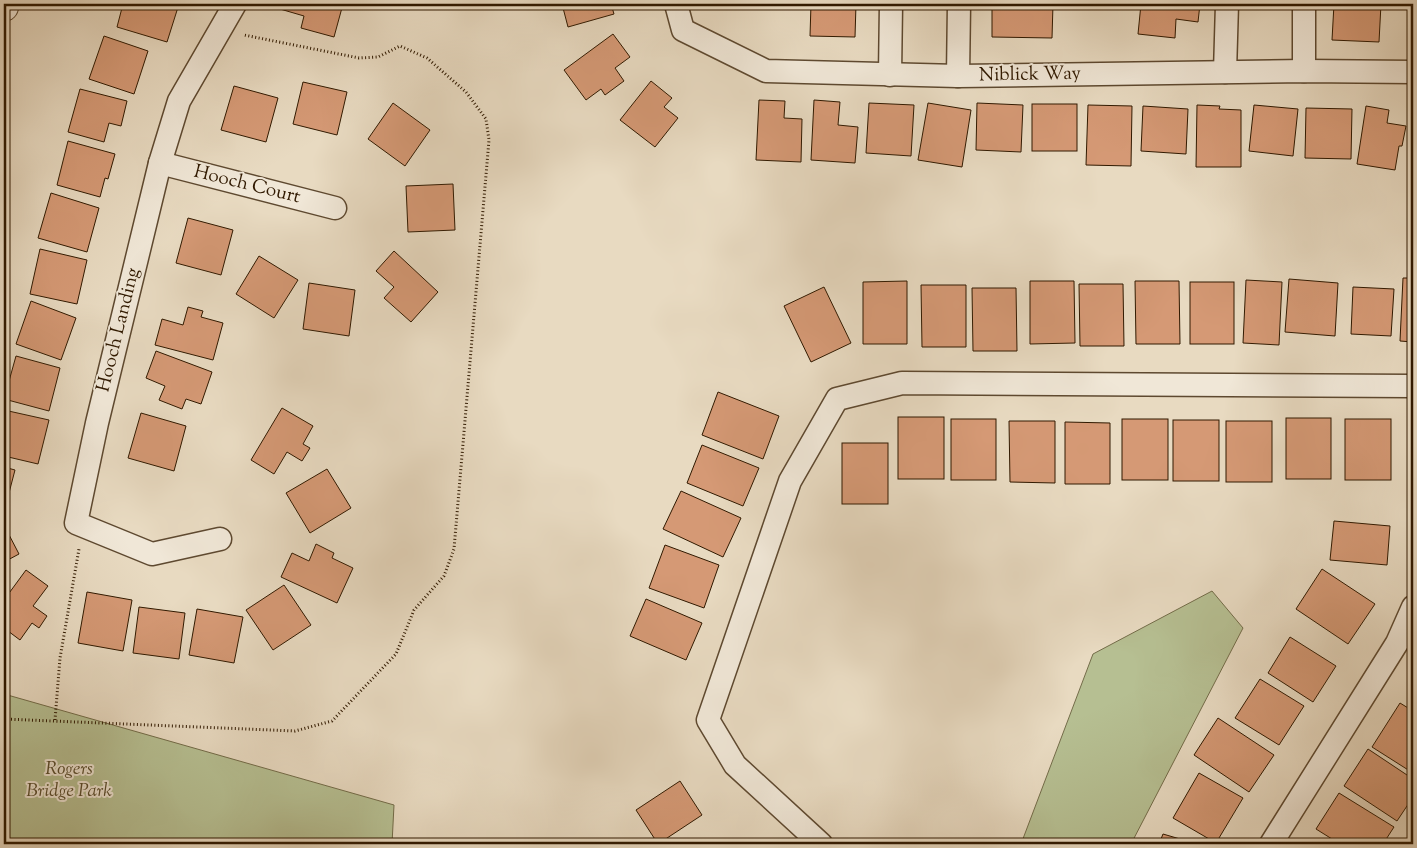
<svg xmlns="http://www.w3.org/2000/svg" width="1417" height="848" font-family="'Sorts Mill Goudy',serif">
<style>
.green{fill:#b6bf92;stroke:#736c49}
.building{fill:#d59975;stroke:#301900}
.lines{fill:none;stroke-linecap:round;stroke-linejoin:round}
.minor-casing{stroke:#5e4930;stroke-width:25}
.tertiary-casing{stroke:#5e4930;stroke-width:30}
.path{stroke:#301900;stroke-width:3;stroke-dasharray:1 2.5;stroke-linecap:butt}
.minor{stroke:#f0e7d7;stroke-width:22}
.tertiary{stroke:#f0e7d7;stroke-width:28}
.labels{text-anchor:middle;dominant-baseline:central;stroke-width:4;stroke-linejoin:round;paint-order:stroke}
.street-label{font-size:19px;fill:#301900;stroke:#f0e7d7}
.park-label{font-size:19px;font-style:italic;fill:#584b2c;stroke:#f0e7d7}
</style>
<rect width="100%" height="100%" fill="#e8dac1"/>
<filter id="stains"><feTurbulence type="fractalNoise" baseFrequency=".004" numOctaves="4"/><feColorMatrix values="0 0 0 0 .2 0 0 0 0 .09 0 0 0 0 .02 0 0 0 .5 -.17"/></filter>
<radialGradient id="worn" r=".72"><stop offset=".6" stop-color="#630" stop-opacity="0"/><stop offset="1" stop-color="#630" stop-opacity=".3"/></radialGradient>
<g class="green">
<path d="M1212 591 1243 628 1131 844H1021L1093 654Z"/>
<path d="M4 694 394 805 392 844H4Z"/>
</g>
<g class="building">
<path d="M123 4H179L167 42 117 27Z"/>
<path d="M281 4H343L334 37 301 28 304 16 280 9Z"/>
<path d="M562 4H611L614 14 568 27Z"/>
<path d="M811 4H856L855 37 810 36Z"/>
<path d="M992 4H1053L1052 38 992 37Z"/>
<path d="M1141 4H1200L1198 22 1176 19 1175 38 1138 34Z"/>
<path d="M1334 4H1381L1379 42 1332 40Z"/>
<path d="M613 34 630 57 615 68 624 81 605 95 601 89 586 100 564 70Z"/>
<path d="M104 36 148 51 134 94 89 79Z"/>
<path d="M651 81 672 98 664 107 678 118 655 147 620 120Z"/>
<path d="M303 82 347 92 337 135 293 124Z"/>
<path d="M234 86 278 98 266 142 221 130Z"/>
<path d="M80 89 127 101 121 126 109 123 104 142 68 132Z"/>
<path d="M759 100 785 101 784 118 802 119 801 162 756 160Z"/>
<path d="M814 100 840 102 838 125 858 127 855 163 811 160Z"/>
<path d="M393 103 430 130 405 166 368 139Z"/>
<path d="M869 103 914 105 911 156 866 153Z"/>
<path d="M928 103 971 110 962 167 918 160Z"/>
<path d="M977 103 1023 105 1021 152 976 150Z"/>
<rect x="1032" y="104" width="45" height="47"/>
<path d="M1088 105 1132 106 1131 166 1086 165Z"/>
<path d="M1197 105 1220 106 1219 109 1241 110V167H1196Z"/>
<path d="M1254 105 1298 109 1293 156 1249 151Z"/>
<path d="M1143 106 1188 109 1186 154 1141 151Z"/>
<path d="M1366 106 1389 110 1387 123 1406 126 1402 146H1399L1395 170 1357 164Z"/>
<path d="M1306 108 1352 109 1351 159 1305 158Z"/>
<path d="M68 141 115 154 108 179 105 178 100 197 57 185Z"/>
<path d="M453 184 455 230 408 232 406 186Z"/>
<path d="M51 193 99 208 87 252 38 238Z"/>
<path d="M188 218 233 230 221 275 176 263Z"/>
<path d="M40 249 87 260 77 304 30 294Z"/>
<path d="M394 251 438 292 411 322 384 298 394 287 376 271Z"/>
<path d="M259 256 298 280 274 318 236 294Z"/>
<path d="M1403 278H1413V342L1400 341Z"/>
<path d="M1289 279 1338 283 1335 336 1285 332Z"/>
<path d="M1246 280 1282 282 1279 345 1243 343Z"/>
<path d="M907 281V344H863V282Z"/>
<path d="M1030 281H1074L1075 343 1030 344Z"/>
<path d="M1135 281H1179L1180 344H1136Z"/>
<rect x="1190" y="282" width="44" height="62"/>
<path d="M309 283 355 290 349 336 303 329Z"/>
<path d="M1079 284H1123L1124 346H1080Z"/>
<path d="M921 285H966V347H922Z"/>
<path d="M824 287 851 343 811 362 784 306Z"/>
<path d="M1353 287 1394 289 1391 336 1351 334Z"/>
<path d="M972 288H1016L1017 351H973Z"/>
<path d="M31 301 76 318 61 360 16 344Z"/>
<path d="M188 307 203 311 201 317 223 323 213 360 155 345 162 319 183 325Z"/>
<path d="M156 351 212 372 201 404 186 399 182 409 159 400 165 386 146 378Z"/>
<path d="M16 356 60 368 49 411 4 399Z"/>
<path d="M718 392 779 416 763 459 702 435Z"/>
<path d="M282 408 313 426 303 444 310 448 302 461 287 452 274 474 251 460Z"/>
<path d="M4 410 49 420 38 464 4 456Z"/>
<path d="M141 413 186 426 174 471 128 458Z"/>
<rect x="898" y="417" width="46" height="62"/>
<rect x="1286" y="418" width="45" height="61"/>
<rect x="951" y="419" width="45" height="61"/>
<rect x="1122" y="419" width="46" height="61"/>
<rect x="1345" y="419" width="46" height="61"/>
<rect x="1173" y="420" width="46" height="61"/>
<path d="M1009 421H1055V483L1010 482Z"/>
<rect x="1226" y="421" width="46" height="61"/>
<path d="M1065 422 1110 423V484H1065Z"/>
<rect x="842" y="443" width="46" height="61"/>
<path d="M702 445 759 468 743 506 687 483Z"/>
<path d="M4 467 15 470 4 512Z"/>
<path d="M327 469 351 508 310 533 286 493Z"/>
<path d="M681 491 741 518 723 557 663 529Z"/>
<path d="M1334 521 1390 526 1387 565 1330 560Z"/>
<path d="M6 529 19 554 4 562V530Z"/>
<path d="M316 544 334 553 332 558 353 568 337 603 281 577 292 553 309 561Z"/>
<path d="M665 545 719 565 704 608 649 588Z"/>
<path d="M1322 569 1375 604 1348 644 1296 609Z"/>
<path d="M26 570 48 586 33 606 47 616 39 628 32 623 20 640 4 628V600Z"/>
<path d="M284 585 311 625 273 650 246 610Z"/>
<path d="M87 592 132 600 123 651 78 643Z"/>
<path d="M646 599 702 623 686 660 630 636Z"/>
<path d="M139 607 185 613 179 659 133 653Z"/>
<path d="M197 609 243 617 234 663 189 655Z"/>
<path d="M1290 637 1336 666 1313 702 1268 673Z"/>
<path d="M1260 679 1304 706 1279 745 1235 718Z"/>
<path d="M1400 703 1413 711V773L1372 747Z"/>
<path d="M1218 718 1274 755 1249 792 1194 755Z"/>
<path d="M1368 749 1413 779V797L1397 821 1344 786Z"/>
<path d="M1199 773 1243 798 1216 843 1173 818Z"/>
<path d="M680 781 702 815 658 844 636 810Z"/>
<path d="M1339 793 1394 827 1383 844H1340L1316 829Z"/>
<path d="M1163 834 1197 844H1159Z"/>
</g>
<g class="lines">
<defs>
<g id="minor">
<path d="M676 4 683 30 766 71 958 76 1304 71 1413 72"/>
<path d="M1304 71V4"/>
<path d="M1225 72 1227 4"/>
<path d="M890 75 891 4"/>
<path d="M958 76 959 4"/>
<path d="M160 163 335 208"/>
<path d="M220 539 152 554 76 523 97 423 160 163 179 101 235 4"/>
<path d="M821 844 735 765 708 720 790 481 837 399 902 383 1413 386"/>
<path d="M1271 844 1397 643 1413 607"/>
</g>
<path id="tertiary" d="M4 7V4"/>
</defs>
<use href="#minor" class="minor-casing"/>
<use href="#tertiary" class="tertiary-casing"/>
<g class="path">
<path d="M4 719 295 731 332 721 396 654 414 610 444 576 454 549 489 140 486 119 466 92 427 58 400 46 378 57 359 58 244 35"/>
<path d="M55 720 60 658 79 549"/>
</g>
<use href="#minor" class="minor"/>
<use href="#tertiary" class="tertiary"/>
</g>
<g class="labels">
<g class="street-label">
<text transform="translate(1030 75) rotate(-1)">Niblick Way</text>
<text transform="translate(247 185) rotate(14)">Hooch Court</text>
<text transform="translate(119 330) rotate(-76)">Hooch Landing</text>
</g>
<g class="park-label">
<text x="69" y="769">Rogers<tspan x="69" dy="22">Bridge Park</tspan></text>
</g>
</g>
<rect width="1417" height="848" fill="none" stroke="#e8dac1" stroke-width="20"/>
<rect x="5" y="5" width="1407" height="838" fill="none" stroke="#301900" stroke-width="2.5"/>
<rect x="10" y="10" width="1397" height="828" fill="none" stroke="#301900"/>
<rect width="100%" height="100%" filter="url(#stains)"/>
<rect width="100%" height="100%" fill="url(#worn)"/>
</svg>
